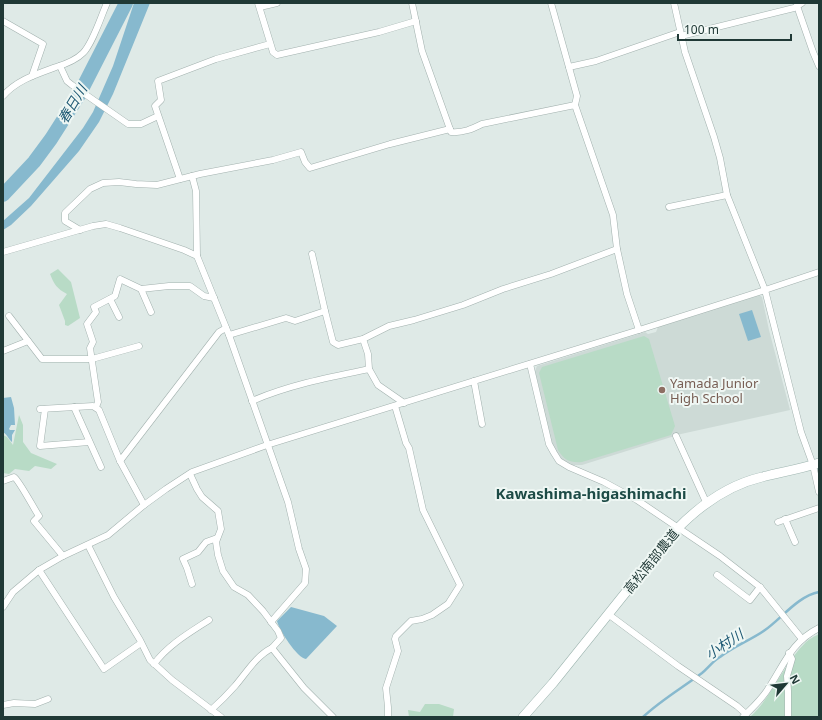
<svg xmlns="http://www.w3.org/2000/svg" width="822" height="720" font-family="'Noto Sans','Noto Sans JP',sans-serif">
<style>
.built{fill:#cddad6}
.green{fill:#b8dbc6}
.water{fill:#87b9ce}
.lines{fill:none;stroke-linecap:round;stroke-linejoin:round}
.stream{stroke:#87b9ce;stroke-width:2.5}
.river{stroke:#87b9ce;stroke-width:14}
.street-casing{stroke:#a2b1ae;stroke-width:7}
.secondary-casing{stroke:#9eb5b0;stroke-width:10}
.street{stroke:#fff;stroke-width:6}
.secondary{stroke:#fff;stroke-width:9}
.education-dot{fill:#8d6e63;stroke:#eff7f4;stroke-width:1.5}
.labels{text-anchor:middle;dominant-baseline:central;stroke-width:4;stroke-linejoin:round;paint-order:stroke}
.education-label{font-size:13px;fill:#785e54;stroke:#eff7f4;text-anchor:start}
.street-label{font-size:13px;fill:#203936;stroke:#eff7f4}
.water-label{font-size:14px;font-style:italic;fill:#1d5873;stroke:#eff7f4}
.quarter-label{font-size:15px;font-weight:bold;fill:#1d4b46;stroke:#eff7f4}
</style>
<rect width="100%" height="100%" fill="#dfeae7"/>
<path class="built" d="M758 294 762 297 769 330 790 410 681 434 582 465H572L562 459 555 452 551 440 535 371 537 366 645 332 648 334 656 332 658 327Z"/>
<g class="green">
<path d="M58 269 71 282 80 318 68 326 65 325V321L59 305 67 294C57 289 54 284 50 274Z"/>
<path d="M644 336 649 339 675 426 671 435 582 462C570 463 564 460 558 450L539 373 542 367Z"/>
<path d="M19 415 23 425V442L31 453 57 464 51 469 35 466 29 471 15 469 9 474 3 473V435L7 437 13 445Z"/>
<path d="M819 634V717H750C773 696 783 664 806 642 809 639 815 636 819 634Z"/>
<path d="M425 704H439L454 709 453 717H409L408 710 420 712Z"/>
</g>
<g class="water">
<path d="M134 3H150L113 94 99 122 79 151 31 206 11 225 3 230V221L29 198 83 128 93 112 113 66Z"/>
<path d="M752 310 761 337 748 341 739 314Z"/>
<path d="M11 397 14 408 15 425H11L9 429 10 430H15L12 435V442C8 439 8 435 3 432V398Z"/>
<path d="M291 607 324 616 337 626 306 659C297 658 279 630 277 621Z"/>
</g>
<g class="lines">
<path class="stream" d="M643 717C661 700 682 688 702 673 708 668 713 661 720 657 734 646 751 640 765 630 782 618 798 596 819 592"/>
<path class="river" d="M3 195 34 162 51 139 79 95 126 3"/>
<defs>
<g id="street">
<path d="M258 3 273 52 277 55 379 32 416 21"/>
<path d="M412 3 422 51 451 132C463 133 472 129 482 124L575 105 613 215 617 249 627 294 639 330"/>
<path d="M551 3 577 96 575 105"/>
<path d="M674 3 685 52 714 137 720 158 727 195 765 290 801 432 813 465 819 492"/>
<path d="M797 6 813 52 819 66"/>
<path d="M260 7 277 3"/>
<path d="M3 21 43 44 32 76"/>
<path d="M681 36 794 8 802 3"/>
<path d="M60 66 67 81 72 85 128 124H141L158 116"/>
<path d="M569 67 596 61 680 32"/>
<path d="M3 96C17 80 37 74 56 67 66 64 76 60 83 53 93 43 101 16 107 3"/>
<path d="M192 176 196 191 197 256 229 335 288 502 299 549 306 569 305 583 271 622"/>
<path d="M180 179 155 106 161 100 158 81 216 59 270 44"/>
<path d="M669 207 727 195"/>
<path d="M80 230 65 221V213L90 189 103 183 119 182 136 184 157 185 200 174 273 160 301 152 305 162 310 168 390 144 450 129"/>
<path d="M3 252 93 226 106 224 120 228 184 250 197 256"/>
<path d="M312 254 325 311 333 342 338 345 363 339 389 326 414 320 463 305 503 289 551 274 617 249"/>
<path d="M141 289 151 312"/>
<path d="M110 299 119 317"/>
<path d="M9 316 42 359H92L139 346"/>
<path d="M229 335 286 318 295 321 325 311"/>
<path d="M363 339 368 354 369 369 378 385 404 403"/>
<path d="M3 351 28 341"/>
<path d="M530 364 549 444 554 453 559 461 569 467 604 482 637 500 720 556 760 587 802 639"/>
<path d="M474 381 482 424"/>
<path d="M252 401C289 385 330 377 369 369"/>
<path d="M74 407 101 467"/>
<path d="M96 407 98 402 90 348 93 342 87 324 96 312 94 307 115 296 120 279 141 289 169 286H190L204 296 214 298"/>
<path d="M40 409 93 406 99 410 120 461 144 505"/>
<path d="M45 409 40 446 89 442"/>
<path d="M676 436 706 502"/>
<path d="M120 461 219 332 226 328"/>
<path d="M190 474 197 489 202 497 218 511 221 529 216 542 218 555 223 571 234 587 248 595 263 611 278 631 281 638 272 648 304 688 333 717"/>
<path d="M3 481 14 477C19 480 34 509 39 516L34 521 63 556"/>
<path d="M785 519 795 542"/>
<path d="M778 522 819 508"/>
<path d="M88 545 114 597 140 640 150 660 172 680 221 717"/>
<path d="M39 570 104 669 141 643"/>
<path d="M717 575 750 600 760 587"/>
<path d="M192 584 187 568 183 559 198 552 206 542 217 538"/>
<path d="M3 607 13 592 39 570 63 556 108 535 144 505 166 489 192 472 267 445 639 330 765 290 819 272"/>
<path d="M608 614 678 666 737 706 746 714"/>
<path d="M154 664C168 645 189 633 209 620"/>
<path d="M3 705 14 703 35 704 48 699"/>
<path d="M211 710C220 702 228 694 235 686 247 672 256 656 272 648"/>
<path d="M388 717V707L386 688 398 651 395 639 396 636 411 621 422 619 432 615 448 604 460 585 423 510 409 448 406 443 395 406"/>
<path d="M743 717C752 708 762 699 768 689 784 665 791 642 819 628"/>
<path d="M788 717V691L787 676 792 659 789 653"/>
</g>
<path id="secondary" d="M523 717 553 683 675 531C699 506 728 485 762 477 782 472 800 469 819 463"/>
</defs>
<use href="#street" class="street-casing"/>
<use href="#secondary" class="secondary-casing"/>
<use href="#street" class="street"/>
<use href="#secondary" class="secondary"/>
</g>
<circle class="education-dot" cx="662" cy="390" r="4"/>
<g class="labels">
<g class="education-label">
<text x="670" y="383">Yamada Junior<tspan x="670" dy="15">High School</tspan></text>
</g>
<g class="street-label">
<text transform="translate(651 561) rotate(-51)">高松南部農道</text>
</g>
<g class="water-label">
<text transform="translate(72 104) rotate(-59)">春日川</text>
<text transform="translate(724 644) rotate(-33)">小村川</text>
</g>
<g class="quarter-label">
<text x="591" y="493">Kawashima-higashimachi</text>
</g>
</g>
<rect width="822" height="720" fill="none" stroke="#203936" stroke-width="8"/>
<g transform="translate(786 684) rotate(62)" stroke="#eff7f4" stroke-width="3" paint-order="stroke">
<path d="M0-3L7 15L0 10L-7 15Z" fill="#203936"/>
<text y="-6" font-size="11" font-weight="bold" text-anchor="middle" fill="#203936">N</text>
</g>
<path d="M678 34v6h113v-6" fill="none" stroke="#203936" stroke-width="2"/>
<text x="684" y="34" font-size="12" fill="#203936" stroke="#eff7f4" stroke-width="3" paint-order="stroke">100 m</text>
</svg>
